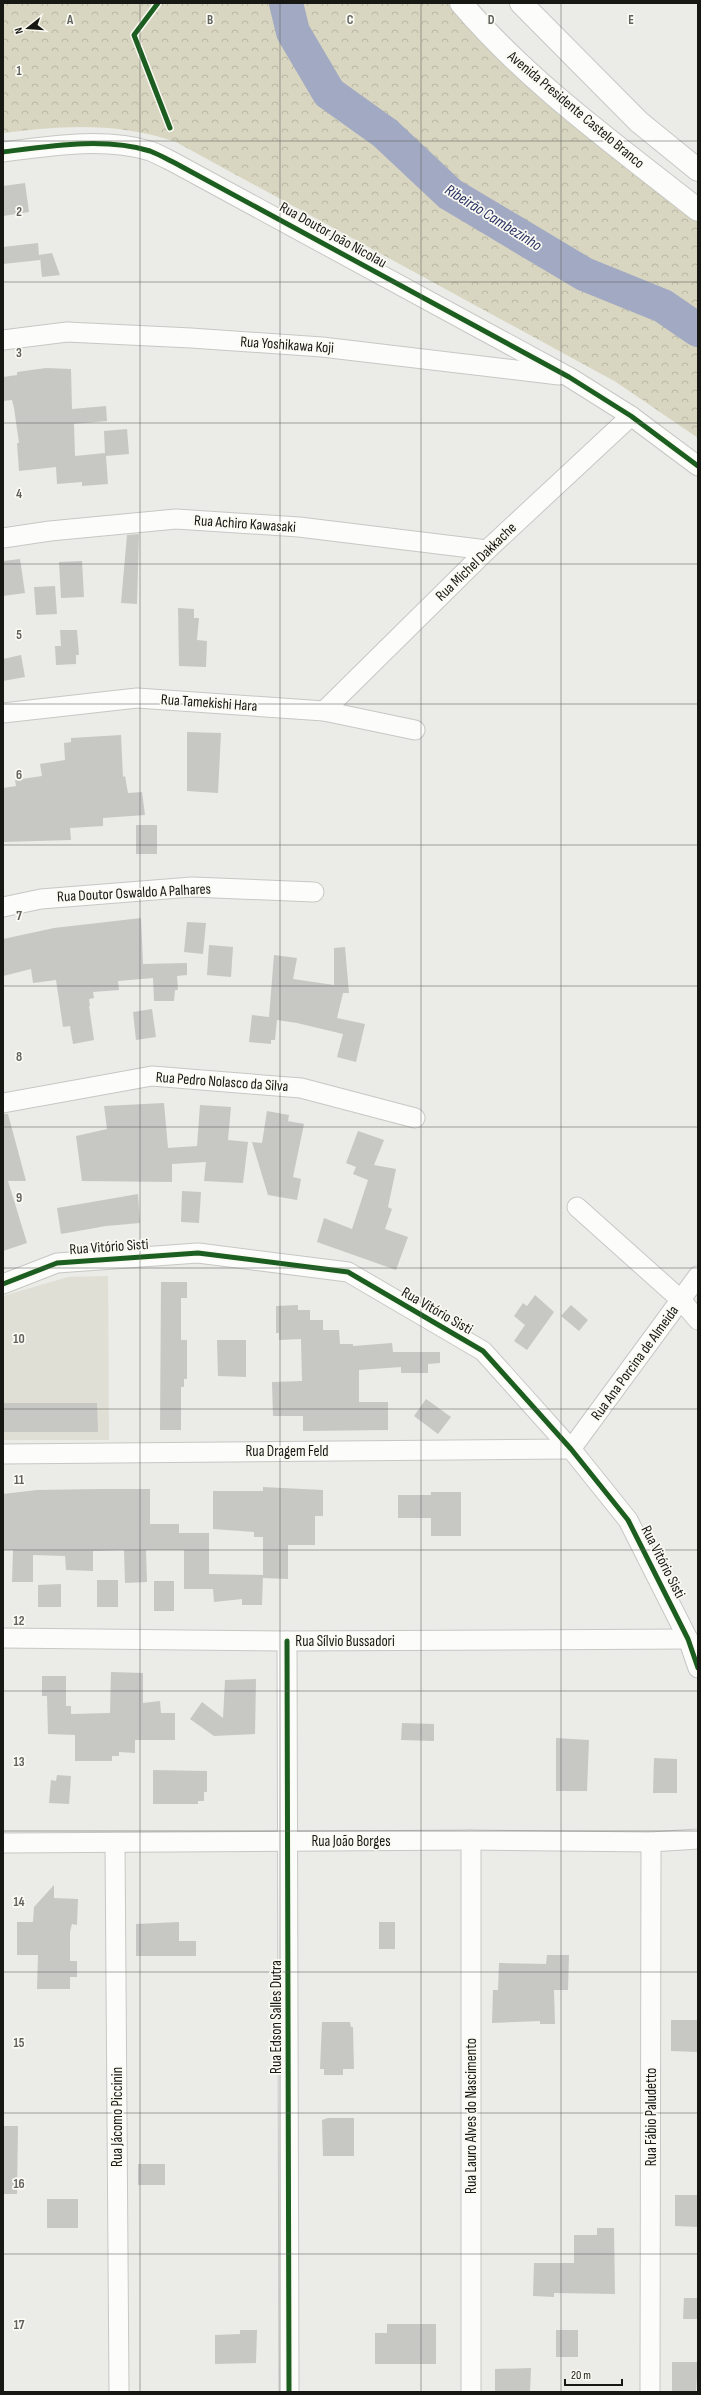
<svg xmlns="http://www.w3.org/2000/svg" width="701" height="2395" font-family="'Sofia Sans Condensed',sans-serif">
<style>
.built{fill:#dfdfd5}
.forest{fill:url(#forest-crowns)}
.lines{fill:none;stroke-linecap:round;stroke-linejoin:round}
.river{stroke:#a2a9c2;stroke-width:34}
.building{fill:#c7c7c4}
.minor-casing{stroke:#c7c7c4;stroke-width:21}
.secondary-casing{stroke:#c7c7c4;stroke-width:24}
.minor{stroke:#fcfcfb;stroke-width:19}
.secondary{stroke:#fcfcfb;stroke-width:22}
.cycleway-casing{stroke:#fafaf2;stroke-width:8}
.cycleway{stroke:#1b5e20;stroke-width:5}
.grid{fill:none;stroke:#61615e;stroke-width:1;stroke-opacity:0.55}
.labels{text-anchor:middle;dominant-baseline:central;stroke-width:3.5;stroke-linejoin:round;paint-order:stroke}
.street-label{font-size:15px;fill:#171714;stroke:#fafaf2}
.water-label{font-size:16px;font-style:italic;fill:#293263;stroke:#fafaf2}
.grid-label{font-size:13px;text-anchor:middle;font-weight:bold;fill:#61615e;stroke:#fafaf2;stroke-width:3.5;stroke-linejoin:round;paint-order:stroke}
</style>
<defs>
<pattern id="forest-crowns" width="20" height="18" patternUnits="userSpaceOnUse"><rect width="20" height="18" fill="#d8d6c0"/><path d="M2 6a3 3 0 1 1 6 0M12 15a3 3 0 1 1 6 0" fill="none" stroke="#b9b7a4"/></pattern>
</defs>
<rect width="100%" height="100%" fill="#ebebe7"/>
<path class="built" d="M108 1276 109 1440H3V1296L68 1277Z"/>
<path class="forest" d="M3 3H448L462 20 698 214V438L616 382 176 142C120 122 61 125 3 133Z"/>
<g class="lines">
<path class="river" d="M286 3 293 32 329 93 385 133 450 194 584 274 663 306 698 330"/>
</g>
<g class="building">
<path d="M25 183 29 212 3 216V186Z"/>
<path d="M38 243 39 255 52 253 60 275 42 277 40 257V260L3 264V247Z"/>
<path d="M46 368 71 369 72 409 106 406 107 421 74 424 75 456 105 453 104 431 127 429 129 454 106 456 108 484 82 486V482L57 484 56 467 19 471 17 443H19L14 408 12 400 3 401V377L17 375V372Z"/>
<path d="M139 534 137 604 121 603 127 535Z"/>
<path d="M20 559 25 593 3 596V561Z"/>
<path d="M82 561 84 597 61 598 59 562Z"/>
<path d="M55 586 57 614 36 615 34 587Z"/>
<path d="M178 608 194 609V618H199L197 640 207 641 206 667 179 666Z"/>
<path d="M60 630H77L79 655H76V664L56 665 55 646H61Z"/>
<path d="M21 655 25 677 3 681V659Z"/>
<path d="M187 732 221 733 218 793 187 791Z"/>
<path d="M121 735 123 777 125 776 128 793 142 792 145 815 103 818V826L70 828 71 840 3 842V788L16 786 15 780 42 776 40 764 65 760 64 743 71 742V738Z"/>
<rect x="136" y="825" width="21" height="29"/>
<path d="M141 918 143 964 187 963V975L177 976 178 990H175L174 1001H154L153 978 118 981 119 990 93 992 94 998 89 999 90 1006H89L94 1040 73 1044 70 1026 63 1027 56 980 33 983 31 969 3 976V939L54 928Z"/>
<path d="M187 922 206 923 203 954 184 952Z"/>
<path d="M209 945 233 947 231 977 207 975Z"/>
<path d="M345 947 349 993H343L337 1018 365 1024 356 1062 337 1057 343 1034 297 1023 277 1020 275 1040H271V1044L249 1042 252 1015 269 1017 274 955 297 958 293 979 334 985V948Z"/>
<path d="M152 1009 156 1037 136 1040 133 1012Z"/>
<path d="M164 1103 168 1148 197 1146 200 1105 231 1107 228 1140 248 1142 243 1183 204 1181 206 1162 172 1164V1182L82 1181 76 1136 107 1129 104 1106Z"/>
<path d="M267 1111 289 1115 288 1121 304 1124 293 1177 301 1179 297 1200 268 1195 252 1142 262 1143Z"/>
<path d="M3 1114H8L26 1181H8L27 1243 3 1251Z"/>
<path d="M358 1131 384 1140 374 1165 396 1169 388 1207 392 1209 385 1229 408 1237 396 1270 317 1242 324 1218 352 1229 368 1180 353 1174 356 1167 346 1163Z"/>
<path d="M182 1191 201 1192 199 1223 181 1222Z"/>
<path d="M138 1194 140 1223 106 1226 61 1234 57 1208Z"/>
<path d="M161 1282H187V1298H181V1340H187V1379H184V1387H181V1430H160Z"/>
<path d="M535 1295 554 1312 527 1350 514 1341 525 1325 514 1316 523 1303 527 1306Z"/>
<path d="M298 1305V1310H310V1320H323V1330H339L340 1344H353V1346L392 1343 393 1352H440V1363L428 1364V1373H401V1367L359 1370V1402H388V1430L303 1431V1416H273L272 1382 302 1381 301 1339 279 1340V1333H276V1306Z"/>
<path d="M571 1305 588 1320 579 1331 561 1316Z"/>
<path d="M217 1340H246V1377L218 1376Z"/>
<path d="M426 1399 451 1417 438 1434 414 1416Z"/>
<path d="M3 1403H97L98 1432H3Z"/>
<path d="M263 1487 323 1490V1516H315V1545H288V1579L263 1578V1537H254V1532L213 1529V1491H263Z"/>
<path d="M98 1489H150V1524H179V1533H209V1574L263 1575 262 1605H242V1599L214 1602 213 1589H184V1550H146L147 1582 125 1583 124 1550 93 1551V1571L66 1570 65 1556 33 1555V1582H12L13 1550H3V1494L37 1490Z"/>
<path d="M431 1492H461V1536H431V1518H398V1495H431Z"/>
<rect x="97" y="1580" width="21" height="27"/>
<rect x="154" y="1581" width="20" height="30"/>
<path d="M61 1584V1607H38V1585Z"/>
<path d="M111 1672 143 1673V1703L160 1701 161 1713H175V1740H135V1753L119 1752V1756H112V1761H75V1735L48 1734 47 1696H42V1676H66V1706H71V1714L110 1713Z"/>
<path d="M256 1679 255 1734 214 1736 190 1719 202 1702 223 1718 225 1680Z"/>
<path d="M402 1723 434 1724V1741L401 1740Z"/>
<path d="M556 1738 589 1740 587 1791H556Z"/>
<path d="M654 1758 677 1759V1793H653Z"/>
<path d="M153 1770 207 1771V1792H204V1801H198V1804H153Z"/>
<path d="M57 1775 71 1776 69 1804 49 1803 51 1780 56 1781Z"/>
<path d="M54 1885V1898L78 1899 77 1925 72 1924 70 1932V1961H77V1977H70V1989H37L38 1955H17V1922H33L34 1907Z"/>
<path d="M179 1922V1941H196V1956H136V1924Z"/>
<rect x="379" y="1922" width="16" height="27"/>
<path d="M547 1955H569L568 1990H554L555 2024H540V2021L492 2023 493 1990H498L499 1963 546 1964Z"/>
<path d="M671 2020H698V2052L671 2051Z"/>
<path d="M322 2022H350L351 2027H353L354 2069H343V2075H324V2069H320Z"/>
<path d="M328 2118H354V2156H323L322 2120Z"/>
<path d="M3 2126H18L17 2194H3Z"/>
<rect x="138" y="2164" width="27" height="21"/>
<path d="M675 2195H698V2227L675 2226Z"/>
<rect x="47" y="2199" width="31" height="29"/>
<path d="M597 2228H614L615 2294 554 2293V2297L533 2296 534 2263H574V2235H597Z"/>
<path d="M684 2298H698V2319H683Z"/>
<path d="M387 2324H436V2364H375V2333H387Z"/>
<path d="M240 2330H257L256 2363 215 2364V2335L240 2334Z"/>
<rect x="556" y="2330" width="22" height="27"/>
<path d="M672 2362H698L696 2392H672Z"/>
<path d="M531 2368 530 2392H495V2369Z"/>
</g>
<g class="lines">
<defs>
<g id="minor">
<path d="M3 152C50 146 104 137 150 151 158 154 167 159 175 163L569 377 631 416 698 466"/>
<path d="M3 340 67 332 191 338 322 347 559 375"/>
<path d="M3 538 50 531 176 519 299 527 487 550"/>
<path d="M324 711 487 550 631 416"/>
<path d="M3 713 137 698 324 711 415 730"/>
<path d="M3 907 41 899 192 887 314 892"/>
<path d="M3 1103 152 1076 301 1088 415 1118"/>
<path d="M577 1207 681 1300 698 1320"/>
<path d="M3 1284 57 1263 198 1253 348 1272 483 1351 571 1449 628 1520 688 1639 698 1668"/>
<path d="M571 1449 698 1276"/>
<path d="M3 1454 571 1449"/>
<path d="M3 1638 287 1641 688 1639"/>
<path d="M287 1641 289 2392"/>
<path d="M3 1843 471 1840 651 1842 698 1839"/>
<path d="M115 1843 119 2392"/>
<path d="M471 2392V1840"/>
<path d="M650 2392 651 1842"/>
</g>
<g id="secondary">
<path d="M461 3C529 83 616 145 698 210"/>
<path d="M521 3 639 122 698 170"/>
</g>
</defs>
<use href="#minor" class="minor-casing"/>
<use href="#secondary" class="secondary-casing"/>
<use href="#minor" class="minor"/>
<use href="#secondary" class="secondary"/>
<defs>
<g id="cycleway">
<path d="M158 3 134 35 170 128"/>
<path d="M3 152C50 146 104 137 150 151 158 154 167 159 175 163L569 377 631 416 698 466"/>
<path d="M3 1284 57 1263 198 1253 348 1272 483 1351 571 1449 628 1520 688 1639 698 1668"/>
<path d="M287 1641 289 2392"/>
</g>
</defs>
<use href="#cycleway" class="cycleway-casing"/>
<use href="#cycleway" class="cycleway"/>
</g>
<path class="grid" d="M140 3V2392M280 3V2392M421 3V2392M561 3V2392M3 141H698M3 282H698M3 423H698M3 564H698M3 704H698M3 845H698M3 986H698M3 1127H698M3 1268H698M3 1409H698M3 1550H698M3 1691H698M3 1831H698M3 1972H698M3 2113H698M3 2254H698"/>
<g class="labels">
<g class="street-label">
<text transform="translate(576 110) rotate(40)">Avenida Presidente Castelo Branco</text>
<text transform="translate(333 235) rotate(29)">Rua Doutor João Nicolau</text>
<text transform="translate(287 345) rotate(4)">Rua Yoshikawa Koji</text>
<text transform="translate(245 524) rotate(4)">Rua Achiro Kawasaki</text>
<text transform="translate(476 562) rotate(-44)">Rua Michel Dakkache</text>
<text transform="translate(209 703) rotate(4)">Rua Tamekishi Hara</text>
<text transform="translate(134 893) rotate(-3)">Rua Doutor Oswaldo A Palhares</text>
<text transform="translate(222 1082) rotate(4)">Rua Pedro Nolasco da Silva</text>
<text transform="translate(109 1247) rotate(-4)">Rua Vitório Sisti</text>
<text transform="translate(437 1311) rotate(30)">Rua Vitório Sisti</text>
<text transform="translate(635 1363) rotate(-54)">Rua Ana Porcina de Almeida</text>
<text x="287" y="1451">Rua Dragem Feld</text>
<text transform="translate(663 1562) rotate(63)">Rua Vitório Sisti</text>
<text x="345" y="1641">Rua Sílvio Bussadori</text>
<text x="351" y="1841">Rua João Borges</text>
<text transform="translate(276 2017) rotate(-90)">Rua Edson Salles Dutra</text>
<text transform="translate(471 2116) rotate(-90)">Rua Lauro Alves do Nascimento</text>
<text transform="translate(117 2117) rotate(-90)">Rua Jácomo Piccinin</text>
<text transform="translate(651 2117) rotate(-90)">Rua Fábio Paludetto</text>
</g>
<g class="water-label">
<text transform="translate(493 218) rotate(32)">Ribeirão Cambezinho</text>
</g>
</g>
<g class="grid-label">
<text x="70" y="24">A</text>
<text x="210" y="24">B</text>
<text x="350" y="24">C</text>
<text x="491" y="24">D</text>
<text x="631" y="24">E</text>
<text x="19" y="75">1</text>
<text x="19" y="216">2</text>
<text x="19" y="357">3</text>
<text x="19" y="498">4</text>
<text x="19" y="639">5</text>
<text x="19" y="779">6</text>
<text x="19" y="920">7</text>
<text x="19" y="1061">8</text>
<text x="19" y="1202">9</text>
<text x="19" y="1343">10</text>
<text x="19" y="1484">11</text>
<text x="19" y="1625">12</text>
<text x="19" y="1766">13</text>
<text x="19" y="1906">14</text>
<text x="19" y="2047">15</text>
<text x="19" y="2188">16</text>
<text x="19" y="2329">17</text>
</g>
<rect width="701" height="2395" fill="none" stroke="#171714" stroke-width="8"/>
<g transform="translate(28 28) rotate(253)" stroke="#fafaf2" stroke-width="3" paint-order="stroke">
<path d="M0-3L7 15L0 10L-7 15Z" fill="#171714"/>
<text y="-6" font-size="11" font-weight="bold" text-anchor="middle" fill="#171714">N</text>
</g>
<path d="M565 2379v6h57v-6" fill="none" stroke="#171714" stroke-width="2"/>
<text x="571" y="2379" font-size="12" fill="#171714" stroke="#fafaf2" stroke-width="3" paint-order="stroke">20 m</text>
</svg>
